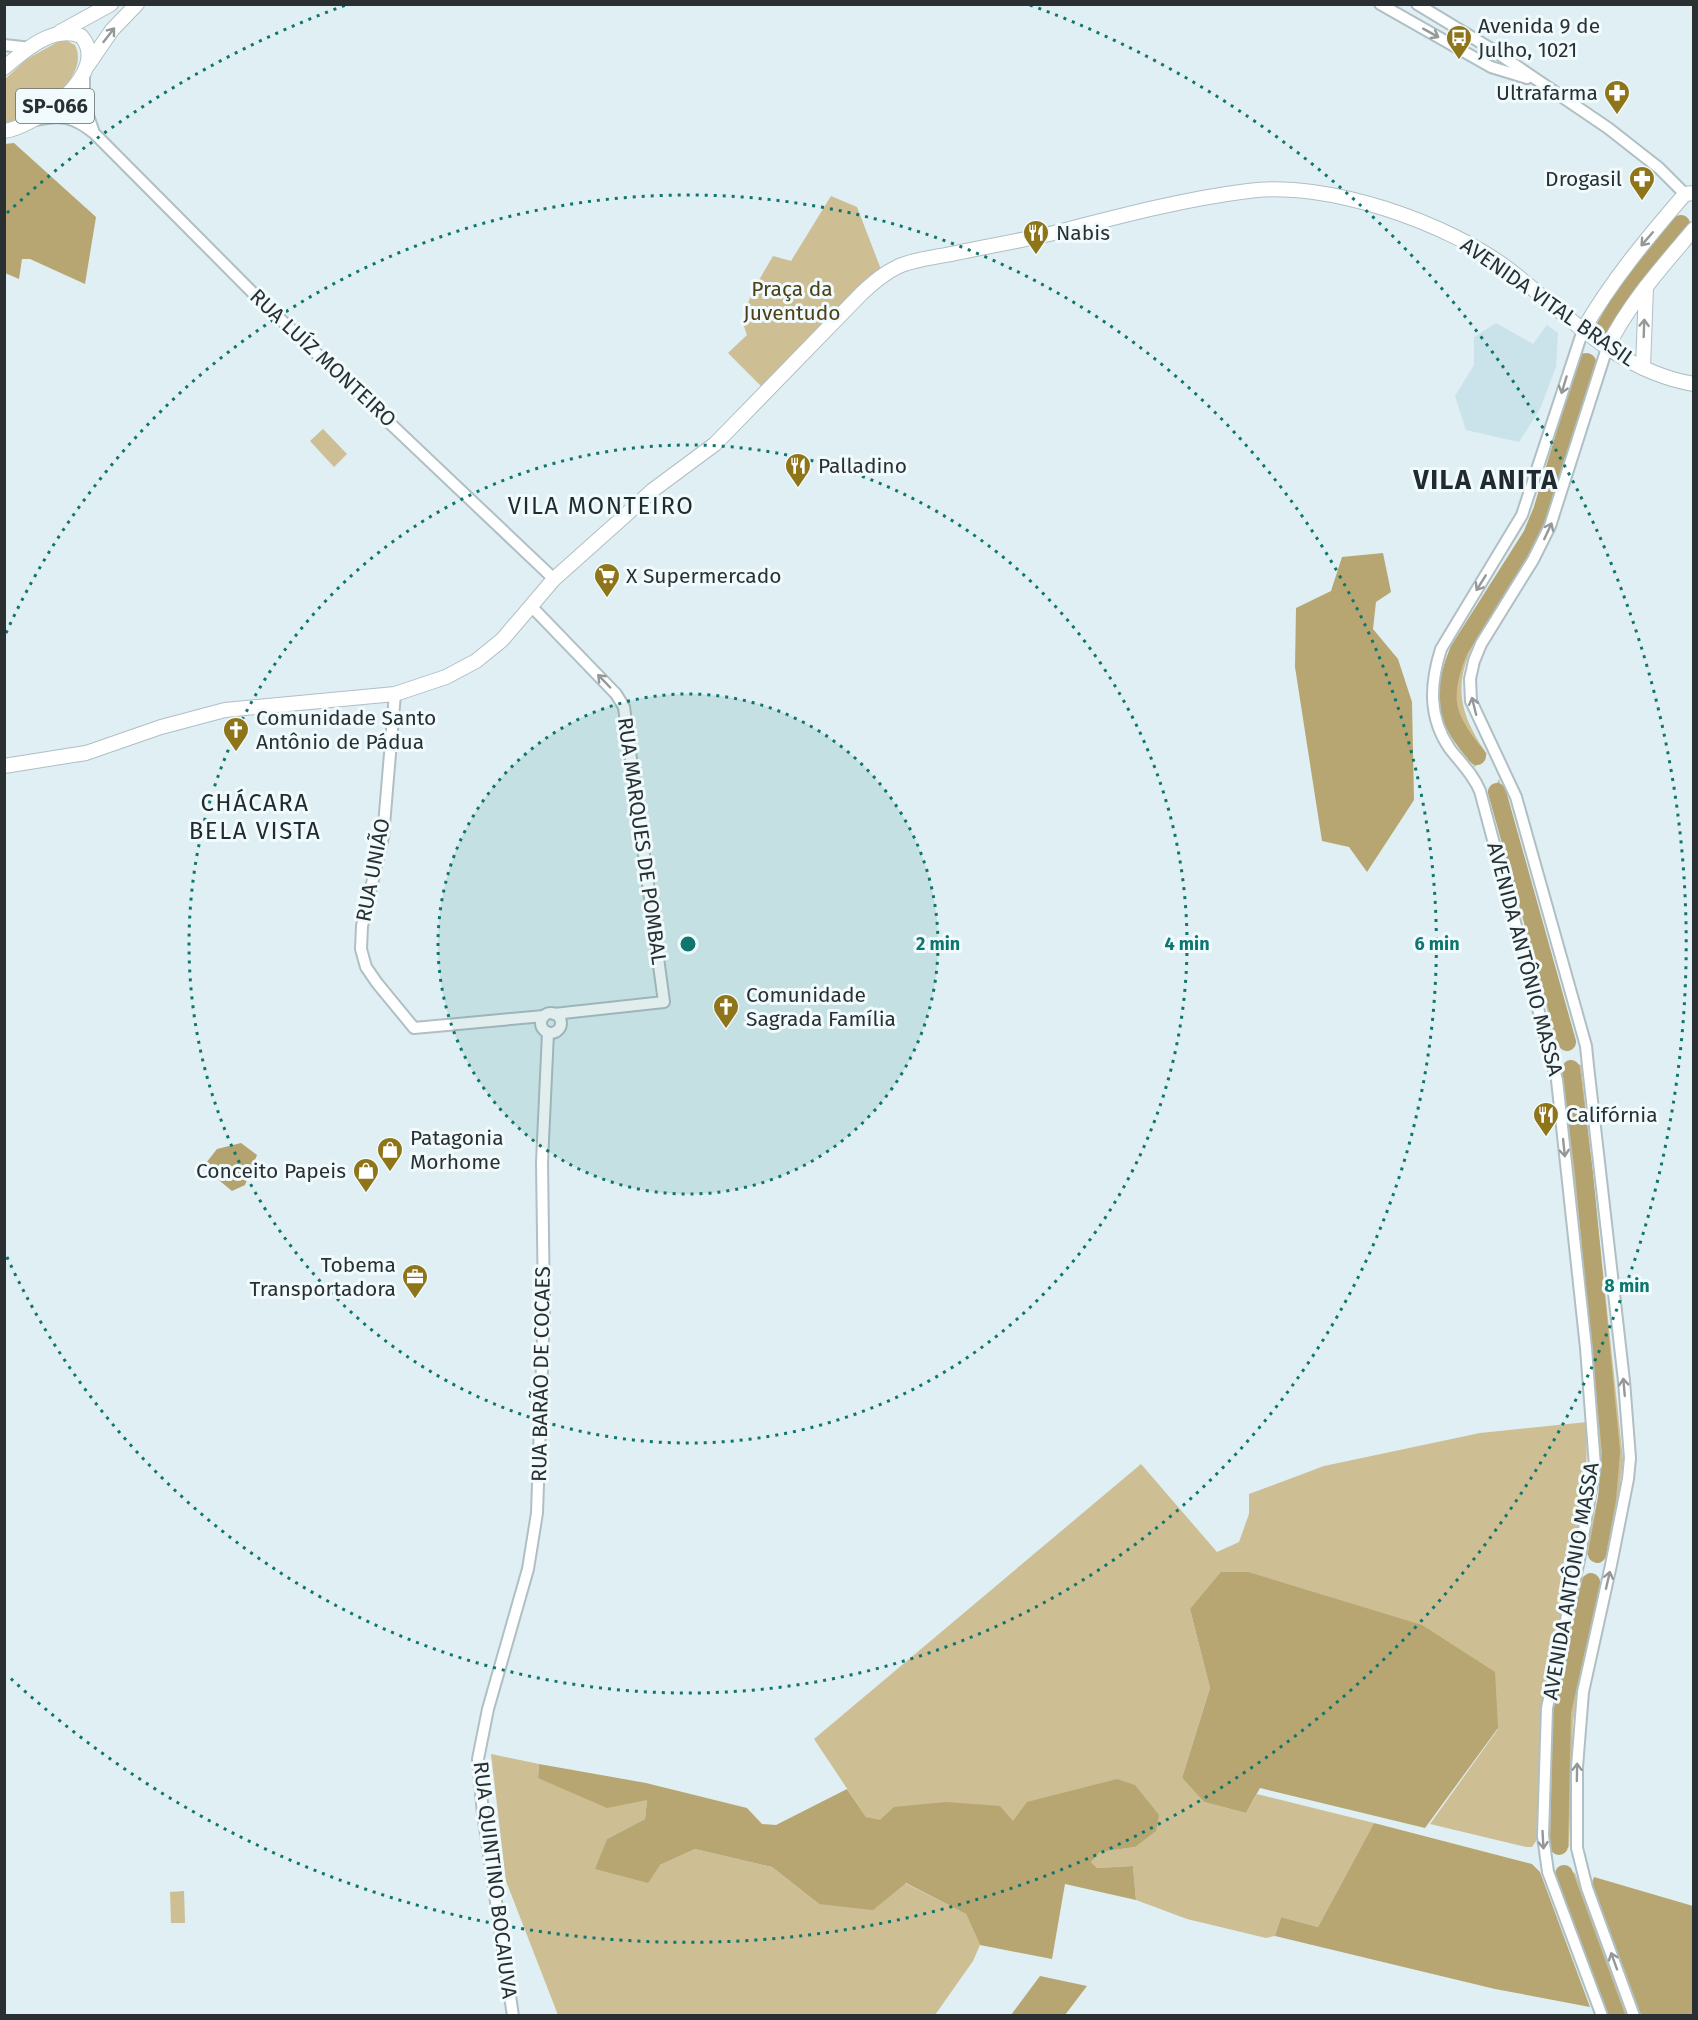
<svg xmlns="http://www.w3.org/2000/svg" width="1698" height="2020" font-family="'Fira Sans',sans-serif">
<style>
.built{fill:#cae2ea}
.green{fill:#cdbe94}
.forest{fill:#b7a672}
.water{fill:#b4a26f}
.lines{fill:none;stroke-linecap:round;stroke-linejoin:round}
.river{stroke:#b4a26f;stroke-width:18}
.minor-casing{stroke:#afbfc4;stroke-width:14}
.major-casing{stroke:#afbfc4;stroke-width:16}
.minor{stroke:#fff;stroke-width:10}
.major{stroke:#fff;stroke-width:14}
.oneway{stroke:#949898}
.ring{fill:none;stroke:#0f766e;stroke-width:3;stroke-dasharray:3 6}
.labels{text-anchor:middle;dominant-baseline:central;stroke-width:6;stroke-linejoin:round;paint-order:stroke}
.shield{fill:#f1fbfe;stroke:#666d6f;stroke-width:1.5}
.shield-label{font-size:20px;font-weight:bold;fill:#2a3032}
.poi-label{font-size:21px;fill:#2a3032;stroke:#f1fbfe;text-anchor:start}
.park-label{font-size:21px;fill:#4d4016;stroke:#f1fbfe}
.street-label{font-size:21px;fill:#2a3032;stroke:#f1fbfe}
.quarter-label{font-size:24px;letter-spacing:1.5px;fill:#1f2b2f;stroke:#f1fbfe}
.district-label{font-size:27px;font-weight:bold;letter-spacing:1.5px;fill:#1f2b2f;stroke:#f1fbfe}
.centre{fill:#0f766e;stroke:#f1fbfe;stroke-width:3}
.ring-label{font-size:18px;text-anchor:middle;font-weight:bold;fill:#0f766e;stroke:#f1fbfe;stroke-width:6;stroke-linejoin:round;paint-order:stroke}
</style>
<rect width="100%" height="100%" fill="#dfeff4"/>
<path class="built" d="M1496 323 1533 344 1547 325 1558 333 1556 367 1540 409 1519 442 1466 430 1455 396 1474 365V337Z"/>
<g class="green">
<path d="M63 39 75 45C92 79 31 118 5 125L4 80 27 59Z"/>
<path d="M831 196 857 207 882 272 761 386 728 353 747 335 742 321 752 292 773 256 791 261Z"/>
<path d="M1680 220 1686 227 1640 280 1602 335 1598 329 1633 274Z"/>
<path d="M1582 352 1595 362 1547 516C1533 548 1513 577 1495 607 1460 663 1445 695 1487 754L1475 767C1441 725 1431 695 1455 643L1525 533 1534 513Z"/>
<path d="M323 429 347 454 334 467 310 441Z"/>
<path d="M1499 779 1574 1039 1569 1046H1557L1490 797Z"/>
<path d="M1569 1062 1581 1065 1623 1460 1616 1517 1607 1558 1598 1561 1586 1554 1599 1491 1600 1445 1562 1068Z"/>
<path d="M1587 1422 1586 1496 1541 1712 1538 1838 1532 1847H1526L1430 1824 1498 1729 1190 1609 1210 1688 1182 1778 1204 1802 1246 1813 1257 1794 1374 1823 1318 1927 1281 1917 1275 1936 1266 1938 1187 1919 1136 1900 1133 1866 1097 1868 1091 1862 1100 1852 1135 1847 1013 1821 894 1808 880 1821 866 1817 814 1739 1141 1464 1217 1552 1239 1542 1249 1514V1494L1324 1466 1480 1433Z"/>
<path d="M1585 1575 1595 1576 1601 1583 1573 1721 1569 1847 1558 1853 1550 1849 1553 1708 1581 1579Z"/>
<path d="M491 1754 539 1764 538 1778 647 1800 645 1819 607 1839 596 1869 660 1865 695 1849 772 1867 819 1904 905 1883 966 1914 980 1945 973 1961 935 2015H558L506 1881Z"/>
<path d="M1561 1868 1575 1873 1629 2015H1606L1556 1881 1554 1873Z"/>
<path d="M184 1891 185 1923H171L170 1892Z"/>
</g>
<g class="forest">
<path d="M14 143 96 217 85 284 30 259H22L19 279 5 273V144Z"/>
<path d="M1383 553 1391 592 1376 602 1373 629 1398 659 1412 702 1414 800 1367 872 1349 847 1322 841 1295 667 1296 608 1331 591 1342 557Z"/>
<path d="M1221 1572H1248L1422 1625 1495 1672 1498 1728 1425 1828 1260 1788 1246 1813 1204 1802 1182 1778 1210 1688 1190 1609Z"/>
<path d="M539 1764 646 1783 747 1808 762 1824 776 1825 847 1789 866 1817 880 1820 894 1807 946 1802 1000 1806 1013 1821 1027 1802 1117 1779 1135 1785 1159 1815 1156 1831 1135 1847 1100 1852 1091 1862 1097 1868 1133 1866 1136 1900 1065 1884 1052 1959 980 1945 966 1914 906 1883 873 1910 819 1904 772 1867 695 1849 660 1865 648 1883 595 1869 607 1839 645 1819 647 1800 607 1808 538 1778Z"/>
<path d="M1374 1823 1532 1864 1540 1872 1590 2007 1495 1989 1275 1936 1281 1917 1318 1927Z"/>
<path d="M1594 1877 1693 1906V2015H1641L1592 1883Z"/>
<path d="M1040 1976 1087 1986 1065 2015H1011Z"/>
</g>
<path class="water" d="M241 1143 257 1155 245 1185 232 1191 203 1167 217 1149Z"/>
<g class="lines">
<g class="river">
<path d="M1603 331 1624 294 1681 224"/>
<path d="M1477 756C1445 719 1439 697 1459 650L1532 535 1542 511 1587 362"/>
<path d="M1497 792 1567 1042"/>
<path d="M1571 1069 1584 1173 1611 1452 1607 1499 1597 1554"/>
<path d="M1559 1846 1562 1712 1591 1582"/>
<path d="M1564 1874 1616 2016"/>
</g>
<defs>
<g id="minor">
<path d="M1380 4 1491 67 1527 78"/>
<path d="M1417 4 1493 50 1608 128 1659 168 1685 194"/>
<path d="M4 45 31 48"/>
<path d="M84 74V104L93 130"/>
<path d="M36 120C61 114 74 117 94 133L258 298 554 579"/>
<path d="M1583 330 1522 515 1441 649C1430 684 1428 717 1450 749 1461 763 1473 774 1480 791L1557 1080 1586 1348 1595 1466 1579 1560 1547 1708 1543 1836 1548 1872 1602 2016"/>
<path d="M1607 348 1550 526 1533 560 1481 644 1474 661 1470 679 1471 701 1516 797 1586 1046 1588 1066 1624 1381 1630 1458 1628 1479 1611 1565 1583 1692 1577 1767V1848L1587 1888 1634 2016"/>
<path d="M532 607 616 694 624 707 664 1002 554 1014"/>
<path d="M395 694 383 837 362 926 361 949 366 967 377 983 414 1028 544 1016"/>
<circle cx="551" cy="1023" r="10"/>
<path d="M513 2016 483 1814 478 1759 488 1709 528 1569 537 1513 544 1307 542 1162 548 1033"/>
</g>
<g id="major">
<path d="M60 32 111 4"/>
<path d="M88 65 112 30 137 4"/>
<path d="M4 68C25 50 53 25 81 36 113 71 36 127 4 131"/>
<path d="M1583 330C1612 280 1647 238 1685 194L1694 193"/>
<path d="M1607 348C1629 303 1662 267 1694 229"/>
<path d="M1643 368 1646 287"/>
<path d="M4 766 86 753 161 727 225 710 395 694 446 677 476 661 502 640 554 579 619 521 653 490 715 444 862 293C873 283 884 273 899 266 916 259 937 257 956 253 990 246 1024 240 1058 232 1120 216 1184 199 1248 191 1327 180 1449 223 1511 271 1567 315 1620 372 1694 384"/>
</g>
</defs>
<use href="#minor" class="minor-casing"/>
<use href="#major" class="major-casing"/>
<use href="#minor" class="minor"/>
<use href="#major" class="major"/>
</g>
<defs><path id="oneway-shaft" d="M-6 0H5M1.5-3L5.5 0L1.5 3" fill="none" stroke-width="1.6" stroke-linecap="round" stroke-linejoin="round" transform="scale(1.5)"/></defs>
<g class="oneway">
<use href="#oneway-shaft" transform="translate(1431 33) rotate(29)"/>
<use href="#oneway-shaft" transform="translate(109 35) rotate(-52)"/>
<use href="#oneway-shaft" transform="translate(1647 239) rotate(131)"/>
<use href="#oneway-shaft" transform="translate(1644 328) rotate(-88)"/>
<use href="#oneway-shaft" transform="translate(1564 385) rotate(107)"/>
<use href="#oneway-shaft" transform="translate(1548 531) rotate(-65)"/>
<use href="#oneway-shaft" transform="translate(1481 583) rotate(122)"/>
<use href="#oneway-shaft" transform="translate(604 681) rotate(-134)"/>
<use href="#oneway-shaft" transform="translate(1474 706) rotate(-104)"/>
<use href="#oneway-shaft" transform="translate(1564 1148) rotate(84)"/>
<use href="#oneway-shaft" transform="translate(1624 1387) rotate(-95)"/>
<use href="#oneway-shaft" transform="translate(1608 1580) rotate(-77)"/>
<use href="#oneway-shaft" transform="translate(1577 1772) rotate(-89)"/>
<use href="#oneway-shaft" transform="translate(1543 1840) rotate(87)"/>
<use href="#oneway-shaft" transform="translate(1614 1961) rotate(-110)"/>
</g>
<circle cx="688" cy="944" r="250" fill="#0f766e" fill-opacity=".12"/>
<g class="ring">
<circle cx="688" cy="944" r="250"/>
<circle cx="688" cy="944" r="499"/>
<path d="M6 633A749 749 0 1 1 6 1255"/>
<path d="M7 213A999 999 0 0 1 346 5M1030 5A999 999 0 1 1 7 1675"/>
</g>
<defs>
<symbol id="bus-pin" viewBox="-11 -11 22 30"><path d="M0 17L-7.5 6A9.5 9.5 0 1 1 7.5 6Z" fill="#8f7519" stroke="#f1fbfe"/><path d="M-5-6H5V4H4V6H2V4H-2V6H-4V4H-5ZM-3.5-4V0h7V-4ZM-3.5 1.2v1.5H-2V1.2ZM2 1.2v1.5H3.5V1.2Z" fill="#fff"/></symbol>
<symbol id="pharmacy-pin" viewBox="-11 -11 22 30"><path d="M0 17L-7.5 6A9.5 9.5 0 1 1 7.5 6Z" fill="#8f7519" stroke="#f1fbfe"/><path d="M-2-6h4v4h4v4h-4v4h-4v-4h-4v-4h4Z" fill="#fff"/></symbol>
<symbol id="restaurant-pin" viewBox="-11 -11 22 30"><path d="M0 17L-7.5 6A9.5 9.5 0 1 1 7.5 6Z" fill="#8f7519" stroke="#f1fbfe"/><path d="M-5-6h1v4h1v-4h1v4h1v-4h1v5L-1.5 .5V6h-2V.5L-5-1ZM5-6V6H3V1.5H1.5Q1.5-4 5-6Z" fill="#fff"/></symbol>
<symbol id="supermarket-pin" viewBox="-11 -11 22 30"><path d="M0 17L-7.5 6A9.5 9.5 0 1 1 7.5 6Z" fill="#8f7519" stroke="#f1fbfe"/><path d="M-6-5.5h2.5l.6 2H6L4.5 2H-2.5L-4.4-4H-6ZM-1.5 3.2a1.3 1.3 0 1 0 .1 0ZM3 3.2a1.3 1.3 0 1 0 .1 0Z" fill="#fff"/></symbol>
<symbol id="church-pin" viewBox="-11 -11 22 30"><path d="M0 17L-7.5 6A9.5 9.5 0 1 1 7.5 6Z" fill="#8f7519" stroke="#f1fbfe"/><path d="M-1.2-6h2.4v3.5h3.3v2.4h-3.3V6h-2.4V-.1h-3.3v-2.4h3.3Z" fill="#fff"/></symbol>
<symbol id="shop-pin" viewBox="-11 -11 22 30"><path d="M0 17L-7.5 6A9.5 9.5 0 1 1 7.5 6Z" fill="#8f7519" stroke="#f1fbfe"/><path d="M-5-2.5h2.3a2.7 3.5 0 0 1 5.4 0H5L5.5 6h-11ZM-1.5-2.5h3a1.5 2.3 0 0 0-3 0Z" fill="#fff"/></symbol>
<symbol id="office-pin" viewBox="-11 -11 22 30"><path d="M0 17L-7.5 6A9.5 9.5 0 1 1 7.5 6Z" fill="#8f7519" stroke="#f1fbfe"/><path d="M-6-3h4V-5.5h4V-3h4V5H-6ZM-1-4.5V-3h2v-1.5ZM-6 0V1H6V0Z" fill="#fff"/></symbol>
</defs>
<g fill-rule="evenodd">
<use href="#bus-pin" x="1444" y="23" width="30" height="40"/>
<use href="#pharmacy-pin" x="1602" y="78" width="30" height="40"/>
<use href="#pharmacy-pin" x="1627" y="164" width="30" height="40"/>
<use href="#restaurant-pin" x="1021" y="218" width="30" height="40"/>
<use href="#restaurant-pin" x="783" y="451" width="30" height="40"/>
<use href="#supermarket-pin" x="592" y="561" width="30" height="40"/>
<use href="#church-pin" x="221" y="715" width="30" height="40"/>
<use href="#church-pin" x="711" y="992" width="30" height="40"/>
<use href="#restaurant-pin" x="1531" y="1100" width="30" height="40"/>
<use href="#shop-pin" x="375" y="1135" width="30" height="40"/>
<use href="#shop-pin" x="351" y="1156" width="30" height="40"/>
<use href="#office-pin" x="400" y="1262" width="30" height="40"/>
</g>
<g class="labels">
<rect class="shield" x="16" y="89" width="78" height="34" rx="4.5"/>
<g class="shield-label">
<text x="55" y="106">SP-066</text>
</g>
<g class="poi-label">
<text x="1478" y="26">Avenida 9 de<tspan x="1478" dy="24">Julho, 1021</tspan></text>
<text x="1598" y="93" text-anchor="end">Ultrafarma</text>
<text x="1622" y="179" text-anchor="end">Drogasil</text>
<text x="1056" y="233">Nabis</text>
<text x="818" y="466">Palladino</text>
<text x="626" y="576">X Supermercado</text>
<text x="256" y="718">Comunidade Santo<tspan x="256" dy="24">Antônio de Pádua</tspan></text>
<text x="746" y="995">Comunidade<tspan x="746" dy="24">Sagrada Família</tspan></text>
<text x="1566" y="1115">Califórnia</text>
<text x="410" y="1138">Patagonia<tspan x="410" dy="24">Morhome</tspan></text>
<text x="346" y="1171" text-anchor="end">Conceito Papeis</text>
<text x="396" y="1265" text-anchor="end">Tobema<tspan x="396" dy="24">Transportadora</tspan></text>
</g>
<g class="park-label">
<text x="792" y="289">Praça da<tspan x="792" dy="24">Juventudo</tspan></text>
</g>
<g class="street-label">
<text transform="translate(1548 302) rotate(35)">AVENIDA VITAL BRASIL</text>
<text transform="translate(323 358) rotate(43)">RUA LUÍZ MONTEIRO</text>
<text transform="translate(642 841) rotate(82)">RUA MARQUES DE POMBAL</text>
<text transform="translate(373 870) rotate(-79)">RUA UNIÃO</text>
<text transform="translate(1525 959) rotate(75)">AVENIDA ANTÔNIO MASSA</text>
<text transform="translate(541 1374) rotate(-89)">RUA BARÃO DE COCAES</text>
<text transform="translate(1571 1581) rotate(-80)">AVENIDA ANTÔNIO MASSA</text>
<text transform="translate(495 1880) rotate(83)">RUA QUINTINO BOCAIUVA</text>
</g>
<g class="quarter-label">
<text x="601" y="506">VILA MONTEIRO</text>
<text x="255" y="803">CHÁCARA<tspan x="255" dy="28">BELA VISTA</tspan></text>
</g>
<g class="district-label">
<text x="1486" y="480">VILA ANITA</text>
</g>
</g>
<circle cx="688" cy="944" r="9" class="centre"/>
<g class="ring-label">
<text x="938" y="950">2 min</text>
<text x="1187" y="950">4 min</text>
<text x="1437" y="950">6 min</text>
<text x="1627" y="1292">8 min</text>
</g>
<rect width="1698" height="2020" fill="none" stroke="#2a3032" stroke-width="12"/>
</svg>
